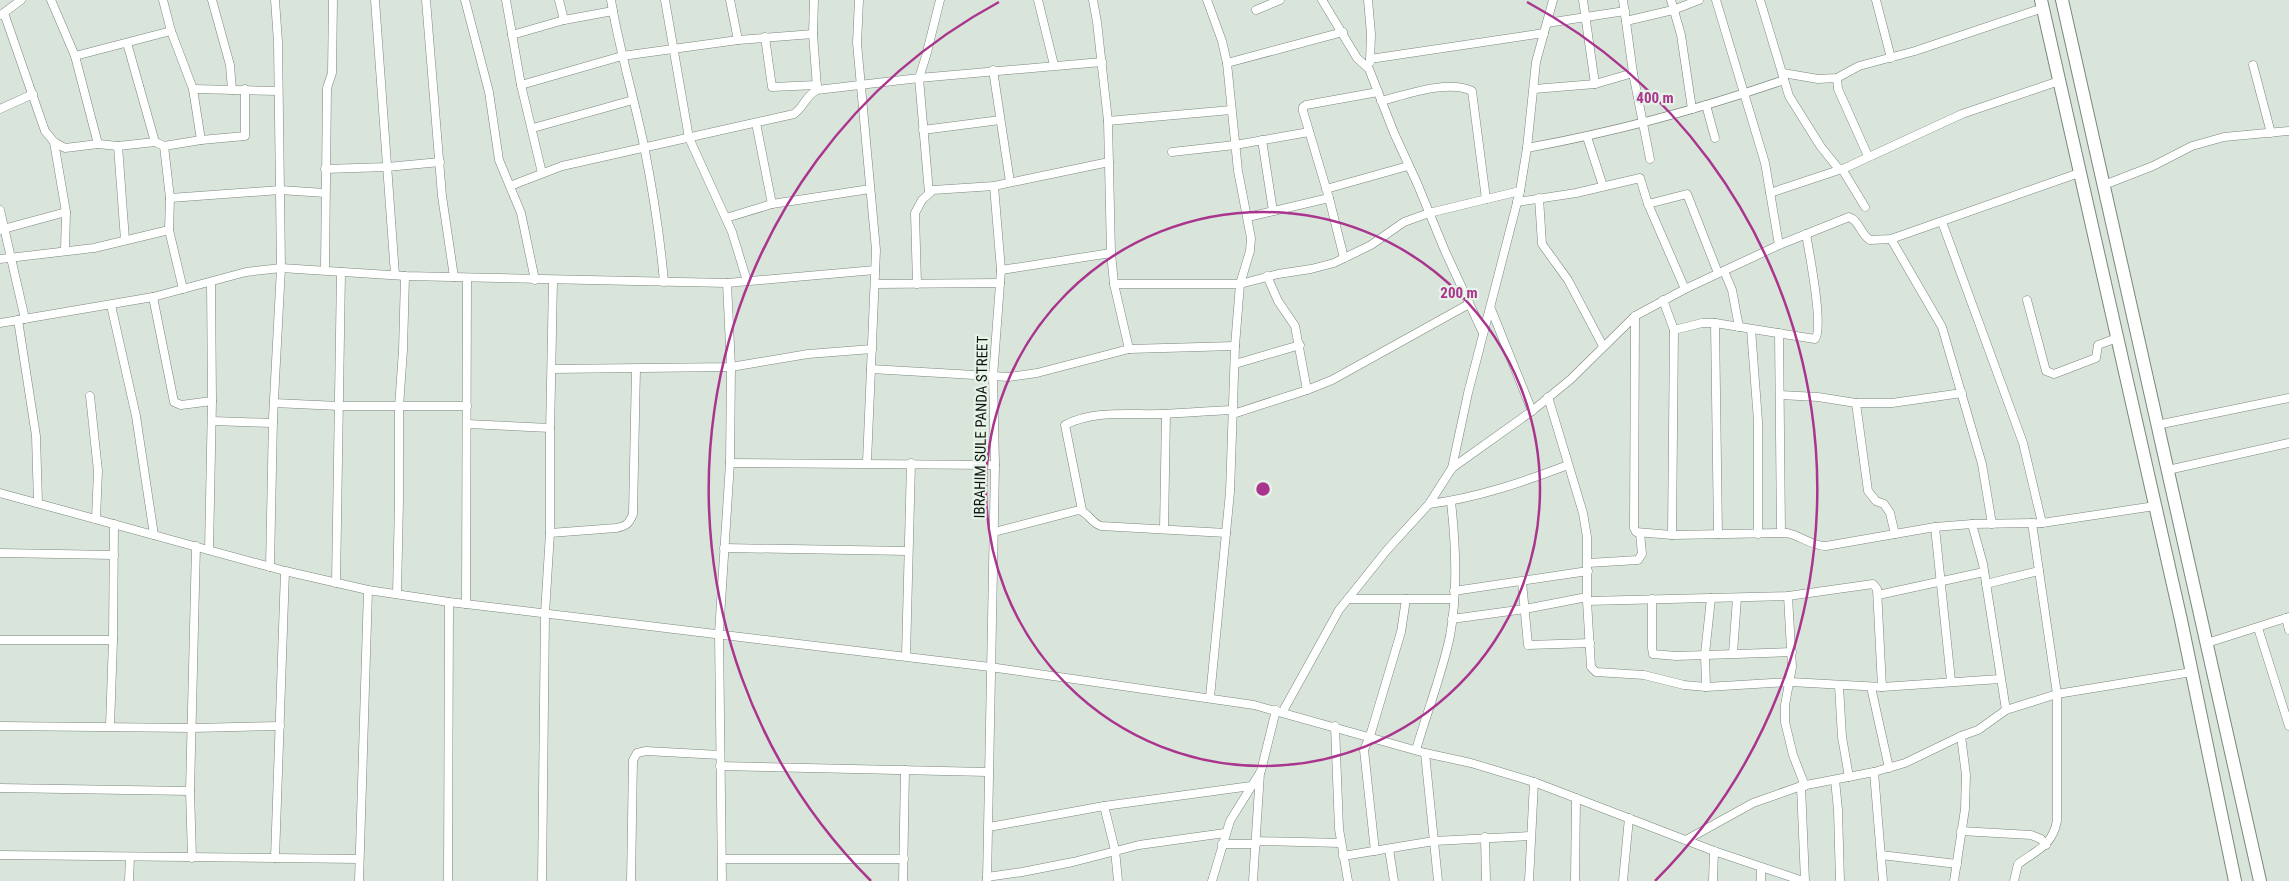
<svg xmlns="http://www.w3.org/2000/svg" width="2289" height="881" font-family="'Roboto Condensed',sans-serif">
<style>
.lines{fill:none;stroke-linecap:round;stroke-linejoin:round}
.minor-casing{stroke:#7b877c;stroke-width:9}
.primary-casing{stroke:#7b877c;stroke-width:14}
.minor{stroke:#fff;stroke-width:8}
.primary{stroke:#fff;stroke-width:12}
.ring{fill:none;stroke:#aa358e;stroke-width:2.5}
.labels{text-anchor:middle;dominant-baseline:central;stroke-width:4.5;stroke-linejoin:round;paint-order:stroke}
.street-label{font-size:15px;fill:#101410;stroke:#e6f3e7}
.centre{fill:#aa358e;stroke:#e6f3e7;stroke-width:2.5}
.ring-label{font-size:15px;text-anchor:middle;font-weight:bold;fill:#aa358e;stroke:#e6f3e7;stroke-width:4.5;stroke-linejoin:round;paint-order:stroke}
</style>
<rect width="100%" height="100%" fill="#d9e5da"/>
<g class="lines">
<defs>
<g id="minor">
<path d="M51 0 75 56 98 144"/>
<path d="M163 0 171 31 193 89 201 140 245 136V89"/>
<path d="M212 0 230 65 232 90"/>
<path d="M375 0 395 275"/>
<path d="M426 0 442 196 454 277"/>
<path d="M465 0 489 92 499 160 521 213 535 280"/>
<path d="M506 0 521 85 542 173"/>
<path d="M559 0 564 20"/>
<path d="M611 0C619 49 634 97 644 146 653 191 660 236 664 282"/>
<path d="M665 0 689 138 732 232 747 281"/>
<path d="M730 0 738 40"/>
<path d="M814 0 813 34 817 88"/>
<path d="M859 0 857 43 876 250 867 462"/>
<path d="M1038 0 1054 65"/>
<path d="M1093 0 1097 22 1108 121 1111 253 1114 284 1129 349"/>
<path d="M1207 0 1222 41 1227 63 1238 171 1251 238 1250 251 1240 284 1235 346 1230 492 1210 697"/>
<path d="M1322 0 1357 58 1369 69 1394 133 1417 183 1445 251 1483 333"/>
<path d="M1368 0 1371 34 1370 62"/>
<path d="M1583 0 1595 84"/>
<path d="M1623 0 1633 73"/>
<path d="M1671 0 1681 35 1692 109"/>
<path d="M1716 0 1765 163 1779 245"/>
<path d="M1760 0 1789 96 1821 147 1838 168 1842 169 1865 207"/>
<path d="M1876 0 1891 58"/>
<path d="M1256 10 1280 0"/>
<path d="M4 13 45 131 54 142 65 148 98 144 118 146 155 142 164 146 201 140"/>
<path d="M1 15 21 0"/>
<path d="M1626 21 1673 10 1699 0"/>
<path d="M1547 23 1625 11"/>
<path d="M512 35 564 20 613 11"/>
<path d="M765 37 772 87 817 85"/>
<path d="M127 43 155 142"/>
<path d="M75 56 171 31"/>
<path d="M1370 59 1544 33"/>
<path d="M1227 63 1343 32"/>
<path d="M2253 65 2271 133"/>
<path d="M993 70 1010 182"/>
<path d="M1783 73 1818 79 1837 78 1859 66 1915 51 2043 8"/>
<path d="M1837 78 1838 89 1868 156"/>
<path d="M521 85 622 56 738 40 813 34"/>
<path d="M193 89 278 91"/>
<path d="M1534 89 1595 84 1633 73 1650 159"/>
<path d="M1381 101C1405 95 1449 79 1472 91L1486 199"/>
<path d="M1706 105 1715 138"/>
<path d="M0 109 33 94"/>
<path d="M1108 121 1231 110"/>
<path d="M756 123 772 204"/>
<path d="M533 128 633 100"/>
<path d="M923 130 1000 120"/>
<path d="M1587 137 1603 186"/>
<path d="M1262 140 1273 211"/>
<path d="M54 142 66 212 65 250"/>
<path d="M118 146 125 240"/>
<path d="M164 146 170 198 169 230 183 289"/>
<path d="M1527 148C1614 132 1700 109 1784 80"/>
<path d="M1172 152 1235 145 1309 132"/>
<path d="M325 169 387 167 440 162"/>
<path d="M2104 185 2153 166 2192 146 2224 137 2289 131"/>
<path d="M510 186 562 166 794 114C804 107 806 95 817 90L919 78 926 56 940 0"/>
<path d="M1326 189 1408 166"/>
<path d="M929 193 919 78 1102 62"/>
<path d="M1770 193 1845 168 1962 114 2059 81"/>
<path d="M170 198 280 190 325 193"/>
<path d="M1539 198 1542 244 1568 280 1603 346"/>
<path d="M1517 202 1576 193 1640 178 1648 204 1685 289"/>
<path d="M1648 204 1687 194 1718 273"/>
<path d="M0 210 25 319"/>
<path d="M1248 217 1329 198"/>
<path d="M726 218 772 204 870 189"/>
<path d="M1942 222 2023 443 2042 523"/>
<path d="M0 230 66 212"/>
<path d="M1891 239 1942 327 1982 464 1992 524"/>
<path d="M1344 258 1329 198 1303 111V107L1306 105 1378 92"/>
<path d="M0 259 94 248 169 230"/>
<path d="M325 270 327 88 332 73 333 0"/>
<path d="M1001 270 1111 253"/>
<path d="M1724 271 1732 290 1739 327"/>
<path d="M1267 276 1278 301 1295 326 1307 390"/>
<path d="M875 284 1000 283"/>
<path d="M917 284 915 213 922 200 933 190 994 186 1109 162"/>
<path d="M1114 284H1240L1278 274 1311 269 1334 263 1371 245 1404 222 1429 213 1520 191"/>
<path d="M153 297 174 402 181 405 212 401"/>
<path d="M1663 300 1674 330 1702 323H1715L1815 339C1824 328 1809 251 1806 234"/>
<path d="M2027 300 2046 371 2054 374 2096 358 2098 345 2117 338"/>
<path d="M111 305 136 416 154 535"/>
<path d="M1491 309 1532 411"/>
<path d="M1635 316 1634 528 1636 532 1672 535 1787 533C1801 536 1812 546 1826 546L1935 527 1972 524 2042 523 2155 506"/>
<path d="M18 320 36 436 38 503"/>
<path d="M0 323 153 297 246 272 281 268 405 276 727 283 875 270"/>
<path d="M1715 323 1718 534"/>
<path d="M1751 329 1758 421V534"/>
<path d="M1779 333 1781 533"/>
<path d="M1235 364 1300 345"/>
<path d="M552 369 731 367 808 354 872 349"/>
<path d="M871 369 1009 377 1037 373 1129 349 1235 346"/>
<path d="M1780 395 1818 397 1856 403H1892L1962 393"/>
<path d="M90 396 98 471 96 519"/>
<path d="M1548 397 1583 513 1587 537V601L1591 667 1596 672 1644 675 1684 685 1706 687 1790 682 1882 687 2000 679"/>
<path d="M274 403 339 406H467"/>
<path d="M1856 403 1868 491 1876 501 1884 504 1890 513 1895 534"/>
<path d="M1233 414 1307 390 1332 380 1469 304"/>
<path d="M212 421 273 423"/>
<path d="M467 424 550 428"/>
<path d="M2157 425 2289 398"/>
<path d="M730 463 995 465"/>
<path d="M1452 468 1468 393 1520 191 1527 148 1536 62 1553 0"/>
<path d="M2168 470 2289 443"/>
<path d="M0 493 285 571 368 590 449 602 990 667 1254 705 1425 753 1471 763 1534 782 1714 851 1803 881"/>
<path d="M1429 504C1477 498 1523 482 1568 465"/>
<path d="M1082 510 1065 425C1094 410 1128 415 1160 414 1184 413 1209 411 1233 410"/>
<path d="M1972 524 1983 564 2006 710"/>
<path d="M1935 527 1951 681"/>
<path d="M1164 529 1166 414"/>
<path d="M994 532 1079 510C1088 512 1091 523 1101 526L1226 533"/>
<path d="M550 533 616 528C626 526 629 524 633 514L636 369"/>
<path d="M1672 535 1674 330"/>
<path d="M724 548 908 551"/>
<path d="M209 550 212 401 211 282"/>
<path d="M0 553 114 555"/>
<path d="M1588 563 1638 560 1642 554 1640 533"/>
<path d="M270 567 273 418 281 268 278 42 275 0"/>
<path d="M1522 582 1528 645 1590 643"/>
<path d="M336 583 341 272"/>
<path d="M1986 584 2039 571"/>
<path d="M1454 591 1588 571"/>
<path d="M397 594 399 500V407L403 350 405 276"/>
<path d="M1878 595 1984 572"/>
<path d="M1788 596 1792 667 1785 705V722L1793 755 1805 786"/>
<path d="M1348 599H1454"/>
<path d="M1652 599V648L1653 654 1676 656 1792 652"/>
<path d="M1587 601 1788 596 1873 584 1877 589 1882 687"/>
<path d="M466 604 467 278"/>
<path d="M2286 618 2289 630"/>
<path d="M1452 619 1525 609 1587 597"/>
<path d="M2258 628 2289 726"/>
<path d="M0 640H113"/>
<path d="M2207 643 2289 617"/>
<path d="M1733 653 1737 598"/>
<path d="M906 656 911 463"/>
<path d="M1839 686 1842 737 1849 777"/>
<path d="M1706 687 1705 654 1711 598"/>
<path d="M1871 687 1889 768"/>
<path d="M1283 711 1339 610 1387 550 1429 504 1452 468 1532 411 1571 379 1635 316 1685 289 1779 245 1849 217C1860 221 1860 234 1870 240L1891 239 2079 173"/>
<path d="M0 726 193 728 280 726"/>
<path d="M110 726 113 640 114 524"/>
<path d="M1335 726 1339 829 1348 881"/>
<path d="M1416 750C1427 712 1442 674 1450 636 1458 592 1456 546 1451 502"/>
<path d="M1425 753 1438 881"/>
<path d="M720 766 988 772"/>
<path d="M1874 772 1883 881"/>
<path d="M1835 780 1838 810 1840 881"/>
<path d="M1801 786 1805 881"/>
<path d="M0 788 190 791"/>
<path d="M1104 806 1115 850 1118 881"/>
<path d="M989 827 1104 806 1251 786"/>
<path d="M1961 831 2031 835 2041 839 2046 845"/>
<path d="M1485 837 1486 881"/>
<path d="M1686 840 1753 803 1801 786 1874 772 1905 763 1961 736 1978 730 2006 710 2057 694 2192 672"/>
<path d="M1256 841 1341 843"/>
<path d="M1222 844H1256"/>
<path d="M1389 849 1394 881"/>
<path d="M1375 851 1364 750 1370 736 1401 632 1406 599"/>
<path d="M0 855 359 859"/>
<path d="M1881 855 1957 864"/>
<path d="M1343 856 1434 841 1530 836"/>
<path d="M192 858 190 791 196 546"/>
<path d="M275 858 285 571"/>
<path d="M722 859H904"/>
<path d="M1761 868V881"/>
<path d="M987 877 1022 872 1073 862 1139 845 1225 833"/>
<path d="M129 881 130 857"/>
<path d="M359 881 368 590"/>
<path d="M448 881 449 602"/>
<path d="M542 881 545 613 550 533V434L553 280"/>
<path d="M631 881 633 760 637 753 646 751 720 755"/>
<path d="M722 881 719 633 730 463 731 367 727 283"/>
<path d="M903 881 905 770"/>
<path d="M987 881 995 465 993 377 1001 270 994 186"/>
<path d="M1212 881 1230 821 1261 771 1276 710"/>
<path d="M1253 881 1260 773"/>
<path d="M1529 881 1534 782"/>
<path d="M1575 881 1576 798"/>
<path d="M1623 881 1629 818"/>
<path d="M1713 881 1714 851"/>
<path d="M1954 881 1965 809 1966 775 1961 736"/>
<path d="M2014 881 2018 864C2037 850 2052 846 2057 821V694L2032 523"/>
</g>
<g id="primary">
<path d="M2041 0 2181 620 2235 881"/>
<path d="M2062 0 2260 881"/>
</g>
</defs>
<use href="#minor" class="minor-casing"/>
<use href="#primary" class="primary-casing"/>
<use href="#minor" class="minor"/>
<use href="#primary" class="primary"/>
</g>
<g class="ring">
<circle cx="1263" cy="489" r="277"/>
<path d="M871 881A554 554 0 0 1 999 2M1527 2A554 554 0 0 1 1655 881"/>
</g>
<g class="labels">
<g class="street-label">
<text transform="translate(981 427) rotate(-89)">IBRAHIM SULE PANDA STREET</text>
</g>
</g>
<circle cx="1263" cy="489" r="8" class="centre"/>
<g class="ring-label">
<text x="1655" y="103">400 m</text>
<text x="1459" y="298">200 m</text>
</g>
</svg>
